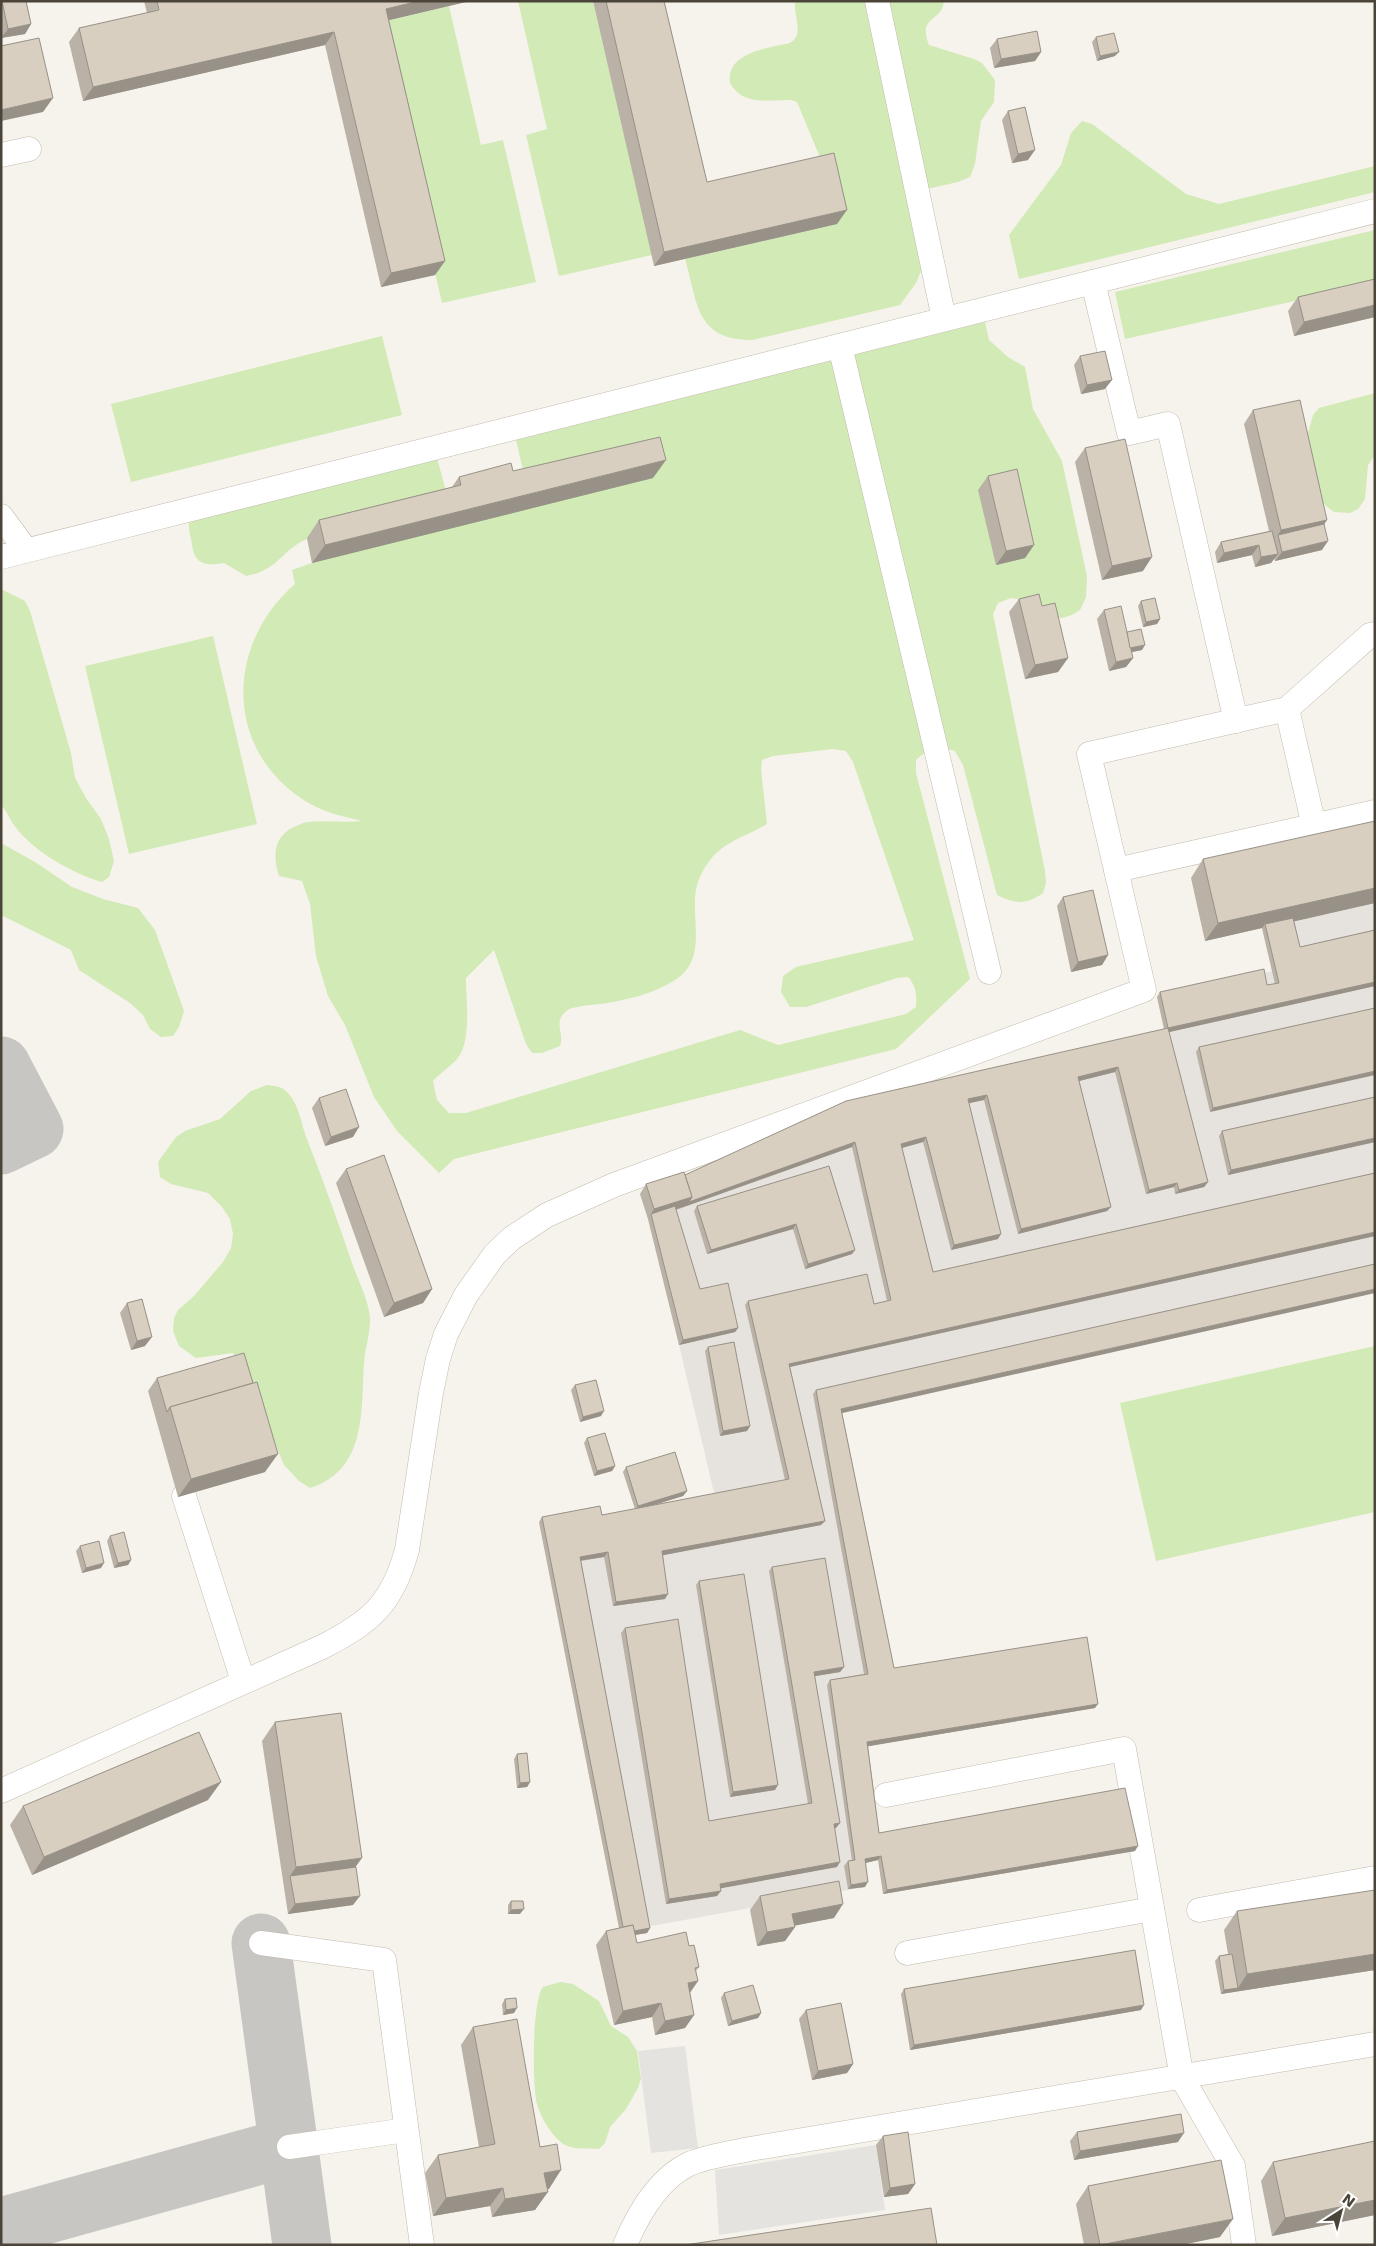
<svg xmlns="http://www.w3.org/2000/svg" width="1376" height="2246" font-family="'DejaVu Sans',sans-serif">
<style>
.industrial{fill:#e6e2dd}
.green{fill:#d2eab5;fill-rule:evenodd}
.parking{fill:#e5e3e0}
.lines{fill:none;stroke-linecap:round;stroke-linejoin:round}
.taxiway{stroke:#c8c6c3;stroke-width:59}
.minor-casing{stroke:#c2bbae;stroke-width:25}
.minor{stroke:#fff;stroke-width:24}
.wall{fill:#bab2a6}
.shaded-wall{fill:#979187}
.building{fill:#d8cfc1;stroke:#979187}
</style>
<rect width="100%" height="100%" fill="#f6f3ec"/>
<path class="industrial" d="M1375 903V1293L838 1414 891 1673 853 1680 878 1860 861 1864 865 1887 646 1927 647 1933 621 1937 539 1522 599 1520 715 1497 679 1345 648 1219 640 1194 1165 1033 1157 997 1272 971 1262 929Z"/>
<g class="green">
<path d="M518 1H593L652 255 559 276 526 135 547 129Z"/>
<path d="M795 1H944C942 23 917 15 929 45L974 59 982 63 995 80 994 102 981 121 975 164 970 177 958 182 909 193 923 253 921 271 916 283 900 305 752 340C695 340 698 303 685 259L837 224 824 167 797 102 791 100C768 100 743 106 730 83 726 52 769 48 790 43 805 35 793 15 795 1Z"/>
<path d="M449 6 481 145 503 140 536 282 442 303 377 23Z"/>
<path d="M1082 121 1092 124 1186 194 1219 204 1375 166V192L1019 279 1009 235 1061 165 1071 133Z"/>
<path d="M1375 230V283L1125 339 1115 292Z"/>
<path d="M985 322 989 340 1008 357 1025 367 1033 409 1062 461 1087 576 1086 597 1080 610 1072 615 1062 618 1054 617 1022 600 1011 598 998 603 993 614 1045 871 1046 883 1043 893C1026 905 1015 904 997 895L963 765 955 751C937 746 930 747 916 760V773L970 979C945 1002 921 1026 896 1049L454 1159 439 1173 397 1131 374 1097 345 1025 328 996 316 956 310 904 302 881 279 876C273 857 273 838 292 828 297 826 302 823 307 822 325 820 344 823 362 821 340 816 319 811 299 797 223 743 228 642 295 584L292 570 312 563 307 539C280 551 279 570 246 576L224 563C206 566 195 565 192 545 191 536 188 531 189 522L437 458 447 495 526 483 516 440ZM833 749 846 751 853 762 914 940 796 967 783 976 781 992 790 1007H806L897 978 908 977C916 985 917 996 916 1007L906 1014 778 1045 740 1030 466 1113H449L437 1100 433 1081C440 1073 450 1067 457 1059 472 1042 466 1000 466 978L494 950 526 1044 532 1053H542L560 1046C565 1030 551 1022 569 1009 582 1005 594 1005 607 1003 630 999 655 993 675 980 704 962 694 929 695 902 695 888 699 875 708 863 723 841 746 837 767 824L761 769 762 760 773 756Z"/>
<path d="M382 336 402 415 131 482 111 404Z"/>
<path d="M1375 393V455L1368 465 1365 499 1358 509 1350 513 1334 512 1326 506 1319 496 1306 440 1313 415 1319 408Z"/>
<path d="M1 589 25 601 30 611 71 753 75 778 86 798 101 819 109 839 114 861 109 877 102 882C73 874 31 850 14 825 9 818 7 811 1 805Z"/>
<path d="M213 636 257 824 129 854 85 666Z"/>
<path d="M1 843 35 862 72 887 103 899 138 908 155 930 184 1011 179 1027 173 1036 161 1037 150 1029 143 1015 130 1003 79 970 71 950 1 915Z"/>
<path d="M267 1085C275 1086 282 1086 288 1093 300 1106 301 1125 308 1142 324 1182 338 1222 352 1263 358 1280 368 1299 370 1317 371 1330 365 1349 364 1363 361 1411 367 1470 310 1488L299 1481 284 1465 253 1391 233 1353 196 1358 179 1346 173 1331 174 1318 178 1310 194 1296 223 1262 231 1248 233 1234 230 1219 222 1207 208 1193 171 1184 160 1177 158 1162 176 1137 185 1131 220 1119 251 1091Z"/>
<path d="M1375 1346V1512L1156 1561 1120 1403Z"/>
<path d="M560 1982 573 1984 599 2001 611 2026 628 2037 637 2051 641 2079 638 2088 626 2109 610 2127 605 2143 599 2149C588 2148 574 2150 565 2145 552 2137 541 2118 537 2104 532 2086 532 2000 543 1987Z"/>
</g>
<g class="parking">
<path d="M685 2046 698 2148 651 2153 638 2051Z"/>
<path d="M876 2145 885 2210 719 2235 715 2170Z"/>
</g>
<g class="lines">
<g class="taxiway">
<path d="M1 1066 34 1129 1 1145"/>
<path d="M261 1943 302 2245"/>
<path d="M1 2227 289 2147"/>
</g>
<defs>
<g id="minor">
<path d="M877 1 944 319"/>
<path d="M1 155 29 149"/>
<path d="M1093 282 1129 433 1168 424 1236 721"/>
<path d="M840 346 989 972"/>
<path d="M1 516 26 550"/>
<path d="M1 557 1375 211"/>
<path d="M1287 709 1314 826"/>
<path d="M1116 870 1375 812"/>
<path d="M184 1496 243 1681"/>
<path d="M1 1791 322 1647C371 1622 392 1604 407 1550L431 1393 438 1359 446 1334 466 1295 495 1254 512 1238 547 1215 614 1185 1144 990 1089 754 1287 709 1370 635 1375 634"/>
<path d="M886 1795 1124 1749 1182 2078 1233 2166 1244 2245"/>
<path d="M1199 1910 1375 1878"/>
<path d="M261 1943 384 1960 422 2245"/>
<path d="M907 1953 1152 1909"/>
<path d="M289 2147 406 2130"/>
<path d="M625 2245C638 2214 658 2179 689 2164 708 2156 731 2153 750 2149L1375 2044"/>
</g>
</defs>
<use href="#minor" class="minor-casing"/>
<use href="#minor" class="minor"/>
</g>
<g class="wall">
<path d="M1 1H26L31 24 25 34 1 38Z"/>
<path d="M144 1H470L389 20 445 261 435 275 381 287 325 45 83 101 69 42 79 28 147 13Z"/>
<path d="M593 1H664L707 182 837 224 654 266Z"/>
<path d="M1096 37 1115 56 1097 61 1092 42Z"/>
<path d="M997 39 1041 52 1035 61 994 68 990 48Z"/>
<path d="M1008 111 1028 160 1012 163 1002 120Z"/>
<path d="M1375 279V317L1294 336 1288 311 1298 297Z"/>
<path d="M1080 356 1105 389 1081 394 1074 365Z"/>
<path d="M1253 410 1324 524 1322 550 1275 561 1274 558 1271 563 1255 567 1252 555 1217 563 1215 552 1221 542 1269 531 1244 424Z"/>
<path d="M1085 448 1143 571 1102 580 1075 462Z"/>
<path d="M513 471 653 478 312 563 307 538 319 520 452 487 459 477Z"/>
<path d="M988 476 1034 545 1025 558 996 565 978 490Z"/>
<path d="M1019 599 1042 606 1068 658 1058 672 1025 679 1009 612Z"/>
<path d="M1141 601 1160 619 1157 624 1143 627 1138 606Z"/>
<path d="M1104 610 1127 632 1142 650 1131 652 1133 658 1126 667 1109 671 1097 619Z"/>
<path d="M1203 859 1375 903 1294 921 1300 947 1375 930V986L1169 1032 1208 1182 1204 1187 1175 1194 1174 1187 1146 1194 1115 1072 1079 1081 1111 1207 1107 1211 1018 1234 984 1100 969 1103 998 1239 951 1250 923 1142 902 1148 933 1272 1375 1173V1236L790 1367 825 1521 821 1525 663 1555 665 1599 613 1606 604 1557 581 1561 650 1928 647 1933 635 1935 637 1943 689 1946 699 1967 696 1971 698 1981 690 1993 694 2015 685 2028 655 2035 652 2017 614 2025 596 1945 606 1931 619 1928 539 1522 542 1517 602 1515 635 1509 623 1472 626 1467 687 1491 683 1496 649 1506 785 1480 745 1305 748 1301 874 1304 887 1301 852 1147 676 1210 700 1289 738 1328 735 1332 679 1345 648 1219 640 1194 646 1184 685 1175 1164 1029 1157 997 1160 992 1267 985 1275 984 1262 928 1205 941 1191 878Z"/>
<path d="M1063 897 1108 955 1102 965 1071 972 1057 906Z"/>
<path d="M1375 1008 1210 1112 1196 1052 1199 1047Z"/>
<path d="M1375 1097V1142L1228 1175 1219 1136 1222 1131Z"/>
<path d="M319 1098 353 1137 325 1146 312 1108Z"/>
<path d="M829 1166 855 1250 852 1254 805 1269 793 1229 707 1254 694 1211 697 1206Z"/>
<path d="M346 1169 432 1289 423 1303 384 1317 336 1183Z"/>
<path d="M127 1303 145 1346 131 1350 120 1313Z"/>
<path d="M708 1347 750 1426 747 1431 720 1436 705 1351Z"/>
<path d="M157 1378 253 1383 265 1472 178 1497 148 1391Z"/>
<path d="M575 1385 601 1416 580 1422 571 1390Z"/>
<path d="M816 1390 842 1413 894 1668 1095 1708 868 1746 879 1833 1135 1851 883 1894 878 1860 865 1863V1887L848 1889 844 1866 848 1861H852L827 1685 830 1680 864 1674 813 1394Z"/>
<path d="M587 1438 615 1466 612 1471 594 1476 584 1443Z"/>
<path d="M110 1536 131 1560 128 1565 114 1568 107 1541Z"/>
<path d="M80 1546 101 1568 82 1573 76 1551Z"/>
<path d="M772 1567 844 1667 840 1672 814 1676 836 1828H834L837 1867 720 1888 717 1896 666 1904 621 1633 625 1628 709 1821 808 1804 769 1571Z"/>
<path d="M699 1581 775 1790 730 1797 696 1585Z"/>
<path d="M275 1722 356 1867 353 1905 288 1914 262 1741Z"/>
<path d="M517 1754 530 1782 527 1787 517 1788 514 1759Z"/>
<path d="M208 1800 32 1875 10 1825 23 1806Z"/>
<path d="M760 1896 834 1918 794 1925 795 1927 785 1941 757 1946 750 1910Z"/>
<path d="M511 1901 520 1914H508V1905Z"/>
<path d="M1237 1911 1375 1970 1221 1994 1215 1961 1219 1956 1228 1954 1224 1930Z"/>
<path d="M904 1989 1141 2010 910 2050 901 1994Z"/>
<path d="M724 1993 761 2013 758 2018 728 2026 721 1998Z"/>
<path d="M505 1999 514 2013 503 2015 502 2004Z"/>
<path d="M806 2010 853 2064 847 2073 812 2080 799 2019Z"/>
<path d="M473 2027 540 2147 549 2189H547L535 2210 492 2217 490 2206 433 2216 425 2173 438 2155 479 2147 461 2045Z"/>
<path d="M1077 2132 1178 2142 1074 2160 1070 2141Z"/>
<path d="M883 2136 915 2184 908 2194 884 2197 876 2145Z"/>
<path d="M1375 2141V2215L1272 2236 1261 2181 1273 2162Z"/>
<path d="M1088 2186 1220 2237 1181 2245H1084L1076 2204Z"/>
</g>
<g class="shaded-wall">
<path d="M419 1H470L377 23 386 9Z"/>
<path d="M31 24 25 34 1 38 8 29Z"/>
<path d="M334 32 325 45 83 101 93 87Z"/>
<path d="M1041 52 1035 61 994 68 1001 59Z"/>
<path d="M1119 52 1115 56 1097 61 1100 56Z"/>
<path d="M53 98 43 112 1 121V110Z"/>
<path d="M1035 150 1028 160 1012 163 1018 154Z"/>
<path d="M847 210 837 224 654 266 664 252Z"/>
<path d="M445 261 435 275 381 287 391 273Z"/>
<path d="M1375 305V317L1294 336 1304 322Z"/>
<path d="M1112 380 1105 389 1081 394 1087 385Z"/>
<path d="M666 460 653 478 312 563 325 545Z"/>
<path d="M1327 520 1318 534 1278 535 1281 530Z"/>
<path d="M1328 541 1322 550 1275 561 1282 552Z"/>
<path d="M1034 545 1025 558 996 565 1006 551Z"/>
<path d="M1259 545 1252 555 1217 563 1224 553Z"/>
<path d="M1278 554 1271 563 1255 567 1261 557Z"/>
<path d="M1152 557 1143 571 1102 580 1112 566Z"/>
<path d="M1160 619 1157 624 1143 627 1146 622Z"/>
<path d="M1145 645 1142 650 1123 654 1127 649Z"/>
<path d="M1068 658 1058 672 1025 679 1035 665Z"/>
<path d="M1133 658 1126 667 1109 671 1116 662Z"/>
<path d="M1375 888V903L1266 928 1265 924 1262 928 1205 941 1218 923Z"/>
<path d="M1108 955 1102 965 1071 972 1078 962Z"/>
<path d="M1375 982V986L1165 1033 1168 1028Z"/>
<path d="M1118 1067 1115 1072 1075 1082 1078 1077Z"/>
<path d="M1375 1071V1075L1210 1112 1213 1108Z"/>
<path d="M987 1095 984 1100 965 1104 968 1099Z"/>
<path d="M359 1127 353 1137 325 1146 331 1137Z"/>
<path d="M926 1137 923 1142 898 1149 901 1144Z"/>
<path d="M1375 1138V1142L1228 1175 1231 1170Z"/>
<path d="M855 1142 852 1147 686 1206 652 1217 651 1214 648 1219 654 1209Z"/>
<path d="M1208 1182 1204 1187 1175 1194 1179 1190Z"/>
<path d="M1177 1183 1174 1187 1146 1194 1149 1190Z"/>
<path d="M1111 1207 1107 1211 1018 1234 1021 1229Z"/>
<path d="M796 1224 793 1229 707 1254 711 1250Z"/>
<path d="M1375 1232V1236L785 1368 789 1364Z"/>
<path d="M1001 1234 998 1239 951 1250 954 1245Z"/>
<path d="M855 1250 852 1254 805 1269 808 1264Z"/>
<path d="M432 1289 423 1303 384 1317 394 1303Z"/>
<path d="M1375 1289V1293L838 1414 841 1409Z"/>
<path d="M738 1328 735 1332 679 1345 683 1340Z"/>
<path d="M152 1337 145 1346 131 1350 137 1341Z"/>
<path d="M604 1411 601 1416 580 1422 583 1417Z"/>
<path d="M750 1426 747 1431 720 1436 723 1431Z"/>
<path d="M278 1454 265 1472 178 1497 191 1479Z"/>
<path d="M615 1466 612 1471 594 1476 597 1471Z"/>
<path d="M687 1491 683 1496 635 1511 638 1506Z"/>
<path d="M825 1521 821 1525 659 1556 662 1551Z"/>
<path d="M608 1552 604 1557 577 1561 580 1557Z"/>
<path d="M131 1560 128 1565 114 1568 118 1563Z"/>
<path d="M104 1563 101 1568 82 1573 86 1568Z"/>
<path d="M668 1594 665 1599 613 1606 616 1602Z"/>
<path d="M844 1667 840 1672 810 1677 814 1672Z"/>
<path d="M1098 1704 1095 1708 864 1747 867 1742Z"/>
<path d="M221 1782 208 1800 32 1875 44 1857Z"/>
<path d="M530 1782 527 1787 517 1788 520 1783Z"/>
<path d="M778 1785 775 1790 730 1797 733 1792Z"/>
<path d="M840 1823 836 1828 830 1829 834 1824Z"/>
<path d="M1138 1846 1135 1851 883 1894 887 1890Z"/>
<path d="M881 1856 878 1860 861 1864 865 1859Z"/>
<path d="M362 1858 349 1876H290L296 1867Z"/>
<path d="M840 1862 837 1867 717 1889 720 1884Z"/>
<path d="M868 1882 865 1887 848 1889 851 1885Z"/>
<path d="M721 1891 717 1896 666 1904 669 1899Z"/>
<path d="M360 1896 353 1905 288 1914 295 1904Z"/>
<path d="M843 1904 834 1918 783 1928 792 1914Z"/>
<path d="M524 1909 520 1914H508L511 1910Z"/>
<path d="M795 1927 785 1941 757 1946 767 1932Z"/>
<path d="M650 1928 647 1933 621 1937 624 1933Z"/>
<path d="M1375 1954V1970L1221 1994 1224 1990 1238 1988 1247 1974Z"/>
<path d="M698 1981 688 1995V1983Z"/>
<path d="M661 2003 652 2017 614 2025 623 2011Z"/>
<path d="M1144 2005 1141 2010 910 2050 914 2045Z"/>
<path d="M517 2008 514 2013 503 2015 506 2010Z"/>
<path d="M761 2013 758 2018 728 2026 732 2021Z"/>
<path d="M694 2015 685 2028 655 2035 665 2021Z"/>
<path d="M853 2064 847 2073 812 2080 818 2071Z"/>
<path d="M1184 2133 1178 2142 1074 2160 1080 2151Z"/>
<path d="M561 2170 549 2189 532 2191 544 2173Z"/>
<path d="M915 2184 908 2194 884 2197 890 2188Z"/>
<path d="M503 2188 490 2206 433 2216 446 2198Z"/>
<path d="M548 2192 535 2210 492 2217 505 2199Z"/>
<path d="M1375 2200V2215L1272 2236 1285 2218Z"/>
<path d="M1233 2219 1220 2237 1181 2245H1102Z"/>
</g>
<g class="building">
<path d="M2 1H26L31 24 8 29Z"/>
<path d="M157 1H419L386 9 445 261 391 273 334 32 93 87 79 28 159 10Z"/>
<path d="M606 1H664L707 182 834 153 847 210 664 252Z"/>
<path d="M1037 31 1041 52 1001 59 997 39Z"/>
<path d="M1114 33 1119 52 1100 56 1096 37Z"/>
<path d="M39 38 53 98 1 110V46Z"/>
<path d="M1025 107 1035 150 1018 154 1008 111Z"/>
<path d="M1375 279V305L1304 322 1298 297Z"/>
<path d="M1105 351 1112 380 1087 385 1080 356Z"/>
<path d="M1300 400 1327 520 1281 530 1253 410Z"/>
<path d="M660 437 666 460 325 545 319 520 461 485 459 477 511 463 513 471Z"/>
<path d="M1125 439 1152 557 1112 566 1085 448Z"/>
<path d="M1017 469 1034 545 1006 551 988 476Z"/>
<path d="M1324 524 1328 541 1282 552 1278 535Z"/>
<path d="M1272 531 1278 554 1261 557 1259 545 1224 553 1221 542Z"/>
<path d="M1039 594 1042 606 1055 603 1068 658 1035 665 1019 599Z"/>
<path d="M1155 598 1160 619 1146 622 1141 601Z"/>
<path d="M1121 606 1133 658 1116 662 1104 610Z"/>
<path d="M1141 629 1145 645 1130 648 1127 632Z"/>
<path d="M1375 821V888L1218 923 1203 859Z"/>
<path d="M1093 890 1108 955 1078 962 1063 897Z"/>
<path d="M1293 918 1300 947 1375 930V982L1168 1028 1160 992 1264 969 1267 985 1279 983 1265 924Z"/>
<path d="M1375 1008V1071L1213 1108 1199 1047Z"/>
<path d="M1168 1028 1208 1182 1179 1190 1177 1183 1149 1190 1118 1067 1078 1077 1111 1207 1021 1229 987 1095 968 1099 1001 1234 954 1245 926 1137 901 1144 933 1272 1375 1173V1232L789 1364 825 1521 662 1551 668 1594 616 1602 608 1552 580 1557 650 1928 634 1931 633 1925 623 1927 542 1517 600 1506 602 1515 789 1479 748 1301 867 1274 874 1304 891 1300 855 1142 689 1202 692 1197 685 1175 846 1101Z"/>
<path d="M346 1089 359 1127 331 1137 319 1098Z"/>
<path d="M1375 1097V1138L1231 1170 1222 1131Z"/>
<path d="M384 1155 432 1289 394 1303 346 1169Z"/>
<path d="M829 1166 855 1250 808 1264 796 1224 711 1250 697 1206Z"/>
<path d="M684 1172 692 1197 654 1209 646 1184Z"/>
<path d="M675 1206 700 1289 728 1283 738 1328 683 1340 651 1214Z"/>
<path d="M1375 1264V1289L841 1409 894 1668 1087 1637 1098 1704 867 1742 879 1833 1125 1788 1138 1846 887 1890 881 1856 865 1859 868 1882 851 1885 848 1861 855 1860 830 1680 868 1674 816 1390Z"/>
<path d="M142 1299 152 1337 137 1341 127 1303Z"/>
<path d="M734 1342 750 1426 723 1431 708 1347Z"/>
<path d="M244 1353 253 1383 170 1407 167 1412 157 1378Z"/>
<path d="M596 1380 604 1411 583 1417 575 1385Z"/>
<path d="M257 1382 278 1454 191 1479 170 1407Z"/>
<path d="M605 1433 615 1466 597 1471 587 1438Z"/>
<path d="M675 1452 687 1491 638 1506 626 1467Z"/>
<path d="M124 1532 131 1560 118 1563 110 1536Z"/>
<path d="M99 1541 104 1563 86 1568 80 1546Z"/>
<path d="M825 1558 844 1667 814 1672 840 1823 834 1824 840 1862 720 1884 721 1891 669 1899 625 1628 678 1619 709 1821 812 1803 772 1567Z"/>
<path d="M744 1574 778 1785 733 1792 699 1581Z"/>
<path d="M341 1713 362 1858 296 1867 275 1722Z"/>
<path d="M199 1732 221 1782 44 1857 23 1806Z"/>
<path d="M527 1753 530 1782 520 1783 517 1754Z"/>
<path d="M356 1867 360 1896 295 1904 290 1876Z"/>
<path d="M839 1881 843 1904 792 1914 795 1927 767 1932 760 1896Z"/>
<path d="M1375 1890V1954L1247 1974 1237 1911Z"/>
<path d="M511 1901H523L524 1909 511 1910Z"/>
<path d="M633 1925 637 1943 686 1932 689 1946 694 1945 699 1967 695 1968 698 1981 688 1983 694 2015 665 2021 661 2003 623 2011 606 1931Z"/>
<path d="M1135 1950 1144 2005 914 2045 904 1989Z"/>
<path d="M1232 1954 1238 1988 1224 1990 1219 1956Z"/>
<path d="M753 1985 761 2013 732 2021 724 1993Z"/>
<path d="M516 1998 517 2008 506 2010 505 1999Z"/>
<path d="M841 2003 853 2064 818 2071 806 2010Z"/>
<path d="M517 2019 540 2147 557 2144 561 2170 544 2173 548 2192 505 2199 503 2188 446 2198 438 2155 495 2144 473 2027Z"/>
<path d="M1181 2114 1184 2133 1080 2151 1077 2132Z"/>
<path d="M908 2132 915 2184 890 2188 883 2136Z"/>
<path d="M1375 2141V2200L1285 2218 1273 2162Z"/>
<path d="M1221 2160 1233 2219 1100 2245 1088 2186Z"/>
<path d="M931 2208 937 2245H685Z"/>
</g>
<rect width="1376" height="2246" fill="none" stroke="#4b4439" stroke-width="5"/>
<g transform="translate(1341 2211) rotate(36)" stroke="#ffffff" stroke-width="4" paint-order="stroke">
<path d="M0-4L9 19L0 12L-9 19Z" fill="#4b4439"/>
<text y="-8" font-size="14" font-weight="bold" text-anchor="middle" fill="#4b4439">N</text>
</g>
</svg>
